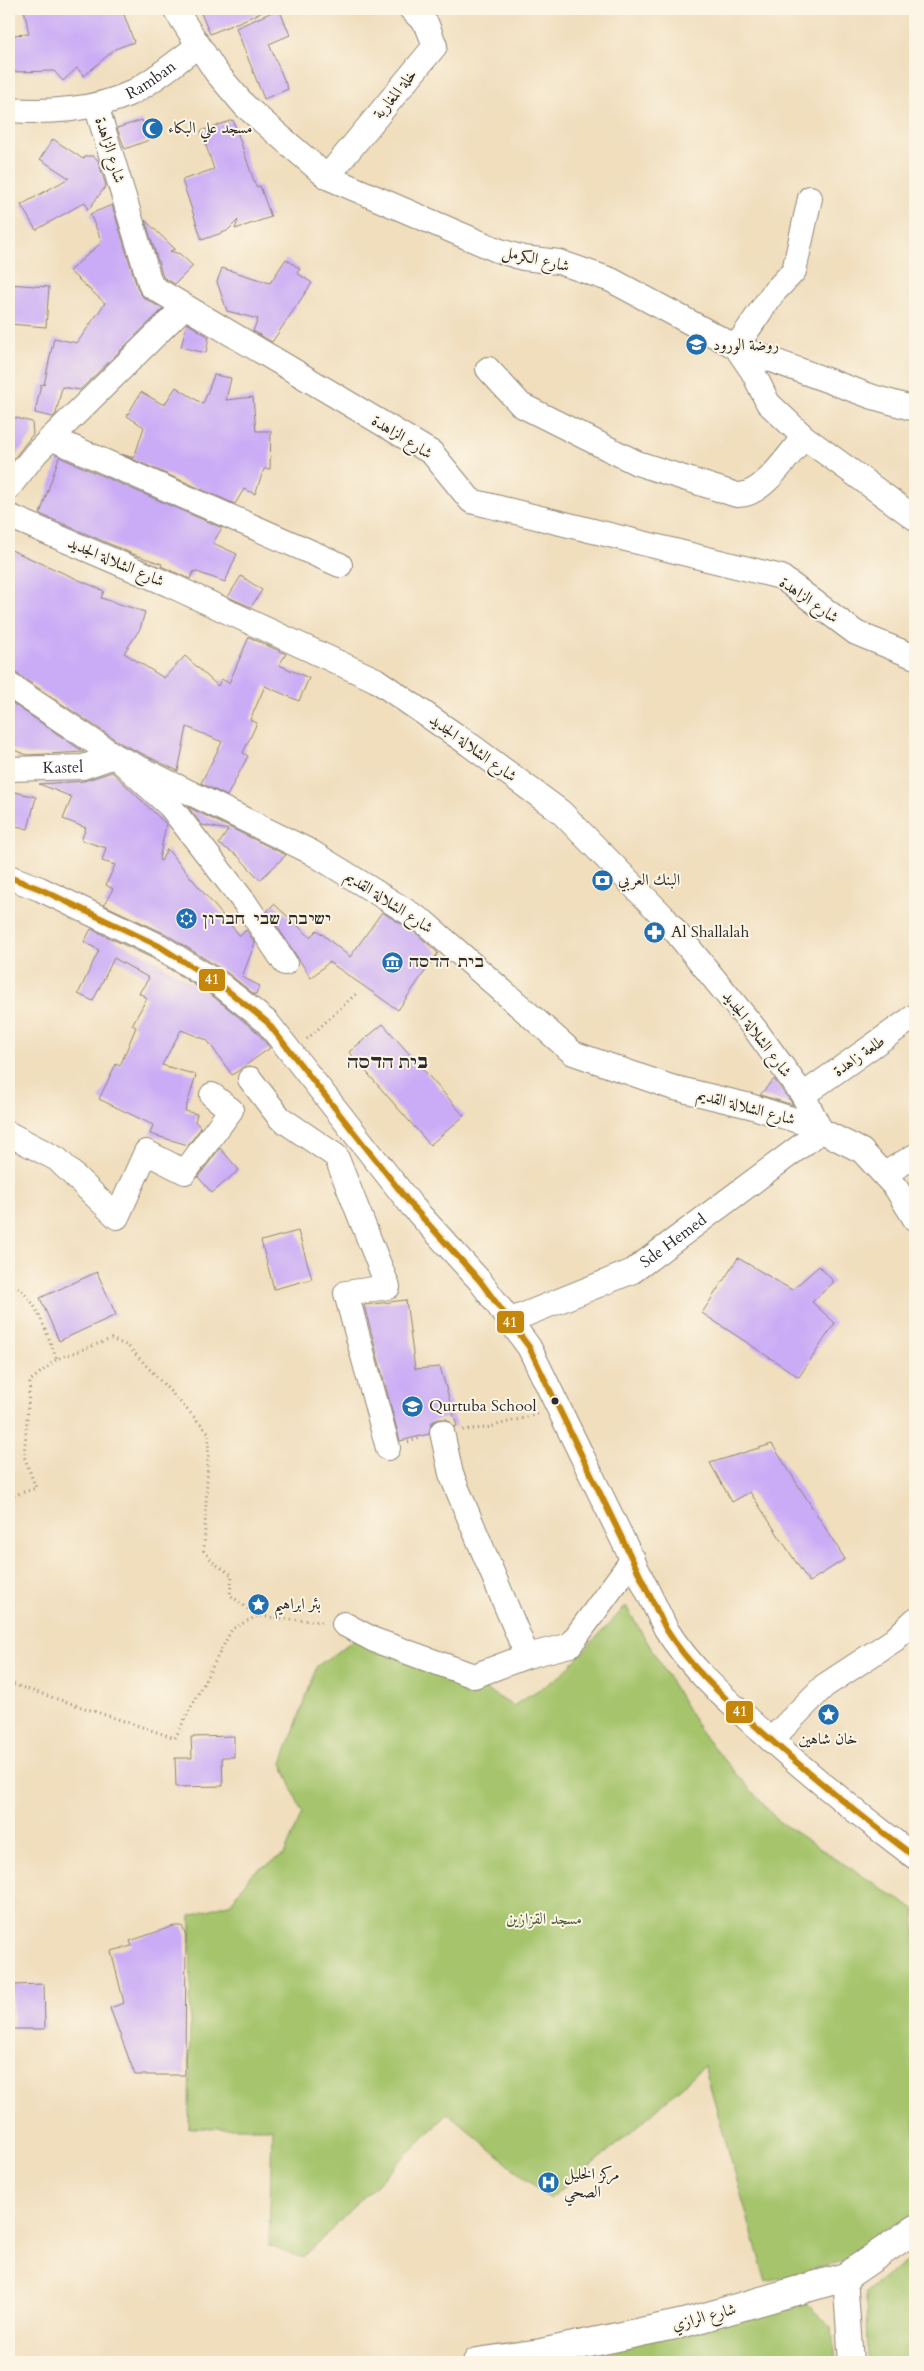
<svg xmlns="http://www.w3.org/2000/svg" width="924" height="2371" font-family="Cardo,Amiri,'Frank Ruhl Libre',serif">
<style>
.green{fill:#a5c46c;stroke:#68784c}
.building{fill:#caacf6}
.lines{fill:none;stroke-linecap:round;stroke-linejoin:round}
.minor-casing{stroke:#8e8474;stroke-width:26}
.major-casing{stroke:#8e8474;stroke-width:30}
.path{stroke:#8e8474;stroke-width:3;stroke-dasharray:1 4;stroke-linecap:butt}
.minor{stroke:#fff;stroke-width:24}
.major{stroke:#fff;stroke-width:28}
.bus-1-casing{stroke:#fcf5e5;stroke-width:10}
.bus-1{stroke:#c4870b;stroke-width:6}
.bus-dot{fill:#2b2b2b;stroke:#fcf5e5;stroke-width:2}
.labels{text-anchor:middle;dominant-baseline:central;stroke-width:4;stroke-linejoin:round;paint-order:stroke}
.street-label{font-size:16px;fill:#2b2b2b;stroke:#fcf5e5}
.poi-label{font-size:16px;fill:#2b2b2b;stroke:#fcf5e5;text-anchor:start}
.park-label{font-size:16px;fill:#50593e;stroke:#fcf5e5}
.neighbourhood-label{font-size:18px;font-weight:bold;fill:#2b2b2b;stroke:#fcf5e5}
.line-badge{stroke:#fcf5e5;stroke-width:2}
.badge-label{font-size:14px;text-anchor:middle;font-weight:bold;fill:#fff}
</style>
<rect width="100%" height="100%" fill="#fcf5e5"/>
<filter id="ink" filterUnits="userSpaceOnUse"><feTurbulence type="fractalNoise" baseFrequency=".02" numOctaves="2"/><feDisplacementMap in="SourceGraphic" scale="10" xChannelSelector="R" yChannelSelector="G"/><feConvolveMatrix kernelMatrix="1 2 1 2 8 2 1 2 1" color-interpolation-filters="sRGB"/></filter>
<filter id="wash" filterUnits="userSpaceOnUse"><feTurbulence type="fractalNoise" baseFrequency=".0096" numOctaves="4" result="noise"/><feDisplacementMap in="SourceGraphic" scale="20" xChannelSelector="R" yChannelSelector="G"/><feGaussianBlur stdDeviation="1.12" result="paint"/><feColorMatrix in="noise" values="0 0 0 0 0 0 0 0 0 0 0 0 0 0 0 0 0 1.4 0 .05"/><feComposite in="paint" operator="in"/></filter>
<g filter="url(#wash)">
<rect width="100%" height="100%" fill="#f0debd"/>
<g class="green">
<path d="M626 1606 702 1734 778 1821 915 1910V2212L854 2258 766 2282 704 2066 627 2136 549 2199 448 2113 303 2258 269 2246 272 2128H189L191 1915 231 1903 251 1874 284 1855 302 1813 282 1763 317 1666 362 1634 469 1679 513 1706 560 1676Z"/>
<path d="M915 2254V2362H867L866 2292Z"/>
<path d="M806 2303 832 2328 835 2362H562L776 2304Z"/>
</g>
<g id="blocks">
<g class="building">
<path d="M24 9H122L134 42 115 49 84 76 77 68 63 81 54 71 12 72 11 35 29 34Z"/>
<path d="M199 9H270L210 34Z"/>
<path d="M279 9 290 35 269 44 288 89 264 99 236 28Z"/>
<path d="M142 120 149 140 125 149 117 128Z"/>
<path d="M233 120 256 187 260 186 271 217 235 229 238 220 227 231 202 240 182 180 214 169 201 131Z"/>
<path d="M53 139 83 159 86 156H93L98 160 106 186 88 210 85 202 36 230 21 205 69 178 40 159Z"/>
<path d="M112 205 138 290 144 298 163 309 80 390 62 387 56 414 53 417 35 413 41 384 44 385 54 338 77 343 105 303 69 271 102 242 90 214Z"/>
<path d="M145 220 175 249 170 251 180 254 193 266 175 284 163 277Z"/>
<path d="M286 259 300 269 297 273 312 283 272 342 253 331 258 319 227 311 217 282 222 268 270 283Z"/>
<path d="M9 284 49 287 46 327 9 324Z"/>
<path d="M187 323 209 337 206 353 181 347Z"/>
<path d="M214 375 231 378 226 400 253 397 256 431H271L270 469H264L255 494 244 489 235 504 121 454 134 458 144 427 127 416 141 392 164 405 176 387 203 404Z"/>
<path d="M9 416 32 422 33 434 9 465Z"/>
<path d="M59 457 222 528 213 543 237 554 225 582 194 571 190 579 161 566 162 564 133 554 40 514Z"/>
<path d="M9 549 104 591 101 598 145 612 140 629 124 653 164 678 185 656 218 686 221 679 229 683 249 637 286 654 279 665 309 678 299 701 265 686 250 720 257 723 243 753 248 756 227 796 201 783 222 742 187 727 178 771 122 744 17 674 9 671Z"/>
<path d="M241 576 262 590 251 607 228 597Z"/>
<path d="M9 701 84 752 27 755 9 748Z"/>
<path d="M112 772 166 824 159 860 161 861 167 849 240 936 246 930 255 943 242 977 260 986 255 995 229 974 166 934 104 905 113 889 106 885 115 865 102 861 106 848 81 840 86 828 63 819 72 797 39 784 84 781Z"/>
<path d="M15 792 36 797 28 829 9 824Z"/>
<path d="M188 807 286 855 260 880 237 855 219 844 228 830 202 825Z"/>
<path d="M274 904 310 937 317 930 350 957 382 912 416 933 438 953 398 1010 329 962 311 978 267 911Z"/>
<path d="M91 929 152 958 214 997 257 1032 270 1048 232 1075 207 1040 181 1030 162 1065 196 1075 185 1111 197 1114 195 1121 201 1128 188 1145 150 1134 153 1125 99 1099 116 1064 120 1066 136 1027 132 1025 147 998 139 993 149 978 114 958 93 1001 78 994 99 950 84 942Z"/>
<path d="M383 1024 464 1116 430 1145 349 1052Z"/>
<path d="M774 1079 791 1102 793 1105 760 1095Z"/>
<path d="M220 1148 239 1170 212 1193 198 1177Z"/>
<path d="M298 1231 312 1279 274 1289 261 1241Z"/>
<path d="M738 1258 792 1290 819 1266 834 1282 812 1302 835 1323 799 1377 702 1313Z"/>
<path d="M97 1272 116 1315 59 1341 40 1298Z"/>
<path d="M406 1300 415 1369 440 1367 457 1426 454 1427 447 1419H439L432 1422 429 1434 400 1441 364 1305Z"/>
<path d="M772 1444 845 1559 809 1582 750 1492 732 1502 710 1463Z"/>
<path d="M234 1736V1757H222L223 1786 176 1787 175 1758H192L191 1737Z"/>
<path d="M174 1926H182L186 1936 185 2075H135L110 2008 124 2003 111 1951 132 1946 130 1941Z"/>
<path d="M44 1984 45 2029H13L12 1985Z"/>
</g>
</g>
</g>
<g filter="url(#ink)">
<use href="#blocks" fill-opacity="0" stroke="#8e8474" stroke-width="1"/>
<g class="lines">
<defs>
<g id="minor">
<path d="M175 9 216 72 245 106 327 177 497 250 523 258 559 262 611 280 736 347 873 397 915 409"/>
<path d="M96 105 151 286 432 453 471 501 781 577 856 633 915 657"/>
<path id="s1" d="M9 110C48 113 95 110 131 93 153 82 177 61 198 46"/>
<path d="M327 177 435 46 427 25 411 9"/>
<path d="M810 198 794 271 773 293 736 347 753 372 768 403 804 437 915 518"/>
<path d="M488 369 521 405 637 463 737 495C762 497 788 455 804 437"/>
<path d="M51 438 340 565"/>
<path d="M9 487 36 453 184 307"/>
<path d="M9 516 170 585 376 680 470 745 561 812 663 916 755 1029 803 1095 821 1131"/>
<path d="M9 685 115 756 311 852 424 922 573 1053 671 1087 750 1106 808 1124 862 1151 896 1188 915 1219"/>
<path id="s2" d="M9 769 83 767 115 756 170 806 245 903 285 963"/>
<path d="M9 877 40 889 159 946 222 986 267 1022 412 1206 480 1281 529 1347 666 1629C691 1669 727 1700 762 1732 811 1776 862 1817 915 1857"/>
<path d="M250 1079 280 1118 336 1156 388 1287 346 1293 388 1448"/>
<path d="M803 1095 915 1016"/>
<path d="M9 1134 57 1159 117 1217 146 1152 185 1172 231 1110 212 1095"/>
<path d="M884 1174 915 1156"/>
<path id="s3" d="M509 1321 633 1271 821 1131"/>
<path d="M442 1432 451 1474 527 1656 570 1645 633 1559"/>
<path d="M344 1624 374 1640 474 1676 527 1656"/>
<path d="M771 1740 824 1686 894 1640 915 1620"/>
<path d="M845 2277 851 2362"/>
</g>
<path id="major" d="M477 2362 541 2353 684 2323 845 2277 915 2229"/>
</defs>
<use href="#minor" class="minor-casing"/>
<use href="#major" class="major-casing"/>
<g class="path">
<path d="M307 1039 358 992"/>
<path d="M9 1283C38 1295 45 1333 57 1359"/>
<path d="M463 1430 486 1428 538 1414"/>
<path d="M408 1442 421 1438"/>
<path d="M9 1497 36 1488 24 1456 30 1381 57 1359 111 1339 128 1346 209 1433 204 1551 214 1563 232 1575 230 1595 257 1616"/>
<path d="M9 1683 175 1738 232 1629 257 1616 322 1622"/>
</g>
<use href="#minor" class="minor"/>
<use href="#major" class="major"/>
<defs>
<path id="bus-1" d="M9 877 40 889 159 946 222 986 267 1022 412 1206 480 1281 529 1347 666 1629C691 1669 727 1700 762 1732 811 1776 862 1817 915 1857"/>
</defs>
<use href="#bus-1" class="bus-1-casing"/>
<use href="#bus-1" class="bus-1"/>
</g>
</g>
<defs>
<symbol id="mosque-disc" viewBox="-11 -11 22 22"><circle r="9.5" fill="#1f6fb2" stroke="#fcf5e5"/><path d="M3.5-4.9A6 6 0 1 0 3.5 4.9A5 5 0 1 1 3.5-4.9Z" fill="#fff"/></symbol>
<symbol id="school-disc" viewBox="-11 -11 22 22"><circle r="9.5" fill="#1f6fb2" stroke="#fcf5e5"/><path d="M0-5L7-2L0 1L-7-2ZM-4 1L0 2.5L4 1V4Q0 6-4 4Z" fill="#fff"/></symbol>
<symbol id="bank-disc" viewBox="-11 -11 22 22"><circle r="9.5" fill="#1f6fb2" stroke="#fcf5e5"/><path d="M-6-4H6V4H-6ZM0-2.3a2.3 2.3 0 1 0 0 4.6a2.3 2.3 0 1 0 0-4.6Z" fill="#fff"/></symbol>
<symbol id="synagogue-disc" viewBox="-11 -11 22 22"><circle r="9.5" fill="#1f6fb2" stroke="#fcf5e5"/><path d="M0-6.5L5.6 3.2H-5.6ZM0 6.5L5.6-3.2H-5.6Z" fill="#fff"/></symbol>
<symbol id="pharmacy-disc" viewBox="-11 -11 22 22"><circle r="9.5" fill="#1f6fb2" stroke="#fcf5e5"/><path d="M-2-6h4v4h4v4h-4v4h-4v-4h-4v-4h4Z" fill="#fff"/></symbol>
<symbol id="museum-disc" viewBox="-11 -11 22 22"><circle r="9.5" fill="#1f6fb2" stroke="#fcf5e5"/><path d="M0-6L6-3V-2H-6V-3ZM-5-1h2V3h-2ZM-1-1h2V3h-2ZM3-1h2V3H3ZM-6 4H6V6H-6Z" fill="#fff"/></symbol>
<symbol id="sight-disc" viewBox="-11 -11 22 22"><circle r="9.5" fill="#1f6fb2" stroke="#fcf5e5"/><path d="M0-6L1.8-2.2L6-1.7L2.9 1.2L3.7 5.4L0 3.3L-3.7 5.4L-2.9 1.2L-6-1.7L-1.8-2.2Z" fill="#fff"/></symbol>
<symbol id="hospital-disc" viewBox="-11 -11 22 22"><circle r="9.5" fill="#1f6fb2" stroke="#fcf5e5"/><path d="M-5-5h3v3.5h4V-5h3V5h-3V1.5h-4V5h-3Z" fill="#fff"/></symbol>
</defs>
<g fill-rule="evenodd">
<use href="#mosque-disc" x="140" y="116" width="25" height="25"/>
<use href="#school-disc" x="684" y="332" width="25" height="25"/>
<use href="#bank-disc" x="590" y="868" width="25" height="25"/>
<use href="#synagogue-disc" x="174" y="906" width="25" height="25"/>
<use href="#pharmacy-disc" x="642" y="920" width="25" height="25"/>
<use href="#museum-disc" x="380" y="950" width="25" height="25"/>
<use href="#school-disc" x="400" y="1394" width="25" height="25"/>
<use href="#sight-disc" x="246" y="1592" width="25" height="25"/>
<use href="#sight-disc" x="816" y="1702" width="25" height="25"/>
<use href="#hospital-disc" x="536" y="2170" width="25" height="25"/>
</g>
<circle class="bus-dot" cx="555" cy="1401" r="4.5"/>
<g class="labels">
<g class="street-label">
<text stroke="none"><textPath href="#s1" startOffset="148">Ramban</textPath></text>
<text transform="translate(395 94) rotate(-51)">خلة المغاربة</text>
<text transform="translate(110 150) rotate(73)">شارع الزاهدة</text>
<text transform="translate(536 259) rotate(13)">شارع الكرمل</text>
<text transform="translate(402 437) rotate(32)">شارع الزاهدة</text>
<text transform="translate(116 562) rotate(23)">شارع الشلالة الجديد</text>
<text transform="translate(809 600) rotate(35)">شارع الزاهدة</text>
<text transform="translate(473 748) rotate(36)">شارع الشلالة الجديد</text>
<text stroke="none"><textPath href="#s2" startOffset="54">Kastel</textPath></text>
<text transform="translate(389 902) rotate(33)">شارع الشلالة القديم</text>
<text transform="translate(757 1034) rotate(53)">شارع الشلالة الجديد</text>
<text transform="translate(859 1056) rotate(-35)">طلعة زاهدة</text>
<text transform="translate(746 1107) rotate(15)">شارع الشلالة القديم</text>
<text stroke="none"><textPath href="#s3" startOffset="184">Sde Hemed</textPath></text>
<text transform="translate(704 2317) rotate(-15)">شارع الرازي</text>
</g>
<g class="poi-label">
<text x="168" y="128">مسجد علي البكاء</text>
<text x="713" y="345">روضة الورود</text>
<text x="618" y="880">البنك العربي</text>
<text x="202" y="919">ישיבת שבי חברון</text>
<text x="671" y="932">Al Shallalah</text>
<text x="409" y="962">בית הדסה</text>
<text x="429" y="1406">Qurtuba School</text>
<text x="274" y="1604">بئر ابراهيم</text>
<text x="828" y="1739" text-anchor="middle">خان شاهين</text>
<text x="564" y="2174">مركز الخليل<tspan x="564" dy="18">الصحي</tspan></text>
</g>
<g class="park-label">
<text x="544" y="1919">مسجد القزازين</text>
</g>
<g class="neighbourhood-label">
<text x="388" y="1062">בית הדסה</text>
</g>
</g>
<g class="line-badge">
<rect x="198" y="968" width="28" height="24" rx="5" fill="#c4870b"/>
<rect x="496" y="1310" width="29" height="24" rx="5" fill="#c4870b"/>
<rect x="725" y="1700" width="29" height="24" rx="5" fill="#c4870b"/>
</g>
<g class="badge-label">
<text x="212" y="984">41</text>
<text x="510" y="1327">41</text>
<text x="740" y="1716">41</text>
</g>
<rect width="924" height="2371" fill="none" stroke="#fcf5e5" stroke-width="30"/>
</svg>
